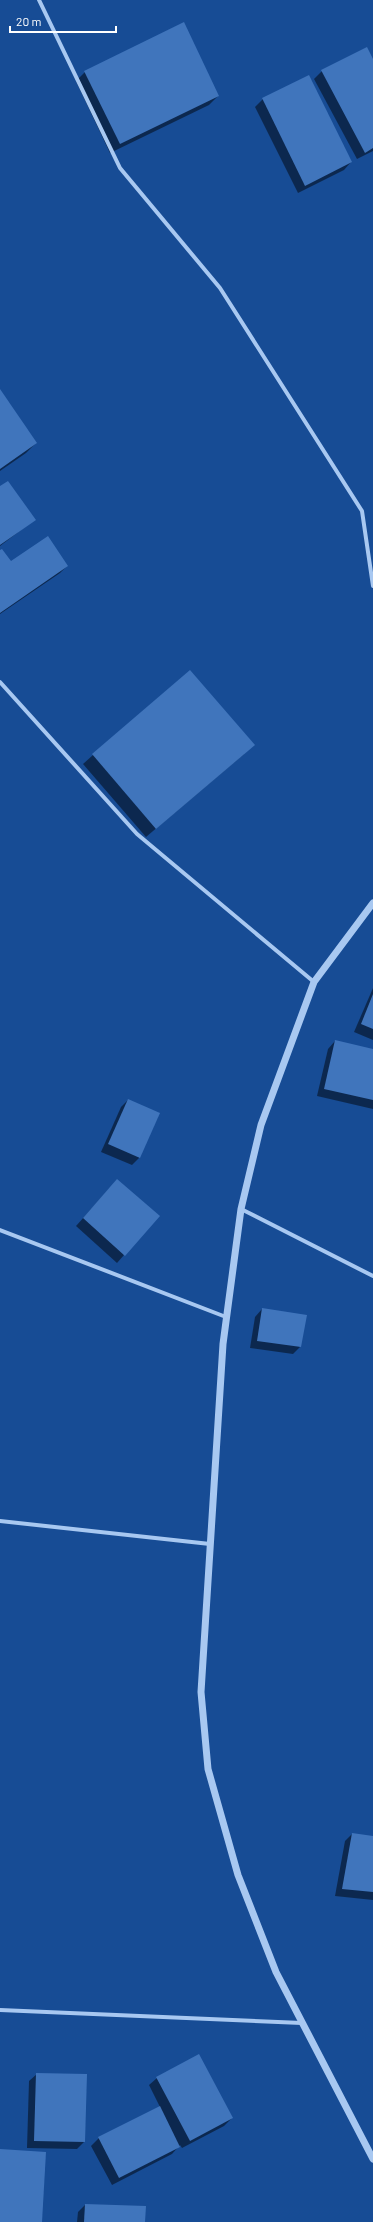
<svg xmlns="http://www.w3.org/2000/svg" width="373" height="2222" font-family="Barlow,sans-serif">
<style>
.shadow{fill:#0007}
.building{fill:#4075bc}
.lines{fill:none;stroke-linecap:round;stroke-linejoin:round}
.minor{stroke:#a8c8f1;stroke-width:4}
.tertiary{stroke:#a8c8f1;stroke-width:7}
</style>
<rect width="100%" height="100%" fill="#174c95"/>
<g class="shadow">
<path d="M373 61V151L357 159 314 79 322 71Z"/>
<path d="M85 72 218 96 209 105 110 153 76 81Z"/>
<path d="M263 99 351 162 344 170 298 193 255 107Z"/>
<path d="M0 391 36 443 26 453 0 471Z"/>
<path d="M0 488 34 520 0 546Z"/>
<path d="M0 552 11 563 67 566 60 573 0 614Z"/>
<path d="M244 754 146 837 83 764 93 755Z"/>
<path d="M373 988V1040L354 1032Z"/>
<path d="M335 1041 373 1050V1109L317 1096 328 1049Z"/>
<path d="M128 1100 159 1114 139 1158 132 1165 101 1152 121 1107Z"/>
<path d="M110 1188 124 1255 117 1263 76 1226Z"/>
<path d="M262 1309 300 1347 293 1354 250 1348 255 1317Z"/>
<path d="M352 1834 373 1837V1900L335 1896 345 1841Z"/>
<path d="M37 2074 84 2142 77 2149 27 2148 29 2081Z"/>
<path d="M157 2078 232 2118 224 2126 182 2148 180 2145 172 2154 112 2185 91 2146 99 2138 160 2107 149 2085Z"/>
<path d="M85 2205 144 2222H77L78 2212Z"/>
</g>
<g class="building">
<path d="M184 22 219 96 120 144 84 71Z"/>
<path d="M367 47 373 59V148L365 153 321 70Z"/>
<path d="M309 75 352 162 305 186 262 98Z"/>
<path d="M0 389 37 443 0 469Z"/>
<path d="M8 481 36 520 0 545V486Z"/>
<path d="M48 536 68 566 0 613V550L2 549 11 561Z"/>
<path d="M190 670 255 745 156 829 92 754Z"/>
<path d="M373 994V1029L361 1024Z"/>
<path d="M335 1040 373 1049V1100L324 1089Z"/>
<path d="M128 1099 160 1113 140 1158 108 1144Z"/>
<path d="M117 1179 160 1216 125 1256 83 1218Z"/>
<path d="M262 1308 307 1315 301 1347 257 1341Z"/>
<path d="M352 1833 373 1836V1892L342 1889Z"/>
<path d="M199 2054 233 2118 190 2141 156 2077Z"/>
<path d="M36 2073 87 2074 85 2142 34 2141Z"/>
<path d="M160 2106 180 2147 119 2178 98 2137Z"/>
<path d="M0 2149 46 2152 42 2222H0Z"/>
<path d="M85 2204 146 2206 145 2222H84Z"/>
</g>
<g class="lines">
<g class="minor">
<path d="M39 0 120 168 220 288 362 511 373 586"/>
<path d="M0 682 137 834 314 982"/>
<path d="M241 1209 373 1276"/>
<path d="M0 1230 226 1317"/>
<path d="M0 1521 210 1544"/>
<path d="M0 2010 302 2023"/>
</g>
<path class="tertiary" d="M373 903 314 982 261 1125 241 1209 223 1344 201 1692 208 1769 238 1875 276 1972 373 2159"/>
</g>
<path d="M10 26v6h106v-6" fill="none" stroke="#ffffff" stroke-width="2"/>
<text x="16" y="26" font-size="12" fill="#ffffff" stroke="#174c95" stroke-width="3" paint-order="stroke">20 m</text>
</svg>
